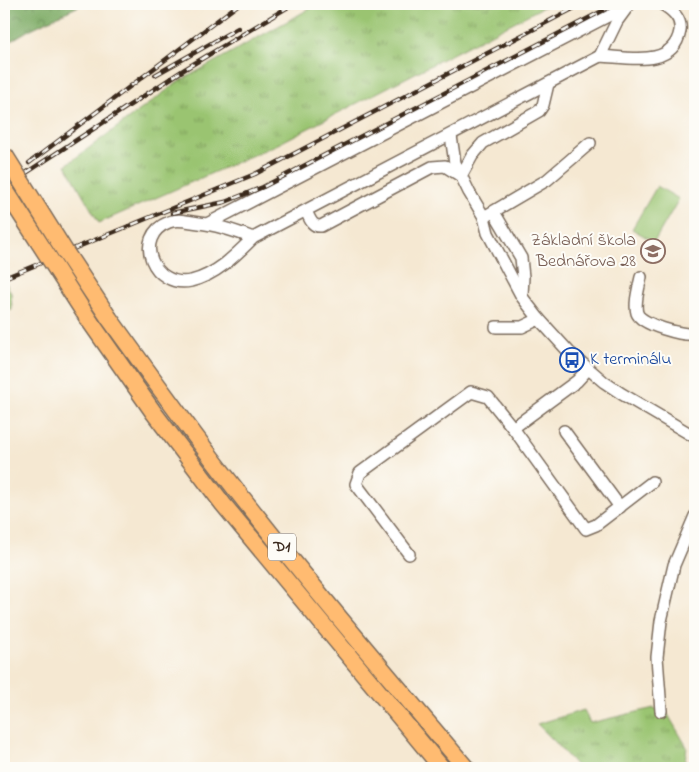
<svg xmlns="http://www.w3.org/2000/svg" width="699" height="772" font-family="'Indie Flower',sans-serif">
<style>
.grass{fill:url(#grass-tufts);stroke:#6a7748}
.forest{fill:url(#forest-crowns);stroke:#5b6a40}
.park{fill:#9ac471;stroke:#6a7748}
.lines{fill:none;stroke-linecap:round;stroke-linejoin:round}
.minor-casing{stroke:#7c6c5d;stroke-width:14}
.highway-casing{stroke:#7c6c5d;stroke-width:19}
.minor{stroke:#fff;stroke-width:11}
.highway{stroke:#ffbb71;stroke-width:16}
.rail-casing{stroke:#3b2a1e;stroke-width:4.5}
.rail{stroke:#fdfcf7;stroke-width:2.5;stroke-dasharray:8;stroke-linecap:butt}
.highway-bridge-casing{stroke:#7c6c5d;stroke-width:19;stroke-linecap:butt}
.highway-bridge{stroke:#ffbb71;stroke-width:16}
.labels{text-anchor:middle;dominant-baseline:central;stroke-width:4;stroke-linejoin:round;paint-order:stroke}
.shield{fill:#fdfcf7;stroke:#75695f;stroke-width:1}
.shield-label{font-size:16px;font-weight:bold;fill:#3b2a1e}
.education-label{font-size:18px;fill:#785e54;stroke:#fdfcf7;text-anchor:end}
.transit-label{font-size:18px;fill:#164399;stroke:#fdfcf7;text-anchor:start}
</style>
<defs>
<pattern id="grass-tufts" width="24" height="20" patternUnits="userSpaceOnUse" patternTransform="scale(1.25)"><rect width="24" height="20" fill="#9ac471"/><path d="M3 7l-1-3M5 7V3M7 7l1-3M15 17l-1-3M17 17v-4M19 17l1-3" fill="none" stroke="#7f9f5c"/></pattern>
<pattern id="forest-crowns" width="20" height="18" patternUnits="userSpaceOnUse" patternTransform="scale(1.25)"><rect width="20" height="18" fill="#7baa63"/><path d="M2 6a3 3 0 1 1 6 0M12 15a3 3 0 1 1 6 0" fill="none" stroke="#668b51"/></pattern>
</defs>
<rect width="100%" height="100%" fill="#fdfcf7"/>
<filter id="ink" filterUnits="userSpaceOnUse"><feTurbulence type="fractalNoise" baseFrequency=".02" numOctaves="2"/><feDisplacementMap in="SourceGraphic" scale="10" xChannelSelector="R" yChannelSelector="G"/><feConvolveMatrix kernelMatrix="1 2 1 2 8 2 1 2 1" color-interpolation-filters="sRGB"/></filter>
<filter id="wash" filterUnits="userSpaceOnUse"><feTurbulence type="fractalNoise" baseFrequency=".0096" numOctaves="4" result="noise"/><feDisplacementMap in="SourceGraphic" scale="20" xChannelSelector="R" yChannelSelector="G"/><feGaussianBlur stdDeviation="1.12" result="paint"/><feColorMatrix in="noise" values="0 0 0 0 0 0 0 0 0 0 0 0 0 0 0 0 0 1.4 0 .05"/><feComposite in="paint" operator="in"/></filter>
<g filter="url(#wash)">
<rect width="100%" height="100%" fill="#f5e8d2"/>
<g class="grass">
<path d="M318 4H549L278 144 99 223 66 165 178 82Z"/>
<path d="M4 279 11 293 12 310 4 312Z"/>
<path d="M654 708 667 713 687 747 684 768H578L556 743 537 724 584 710 590 723Z"/>
</g>
<path class="forest" d="M7 4H83L29 30 4 45V19Z"/>
<path class="park" d="M657 186 679 199 654 242 632 229Z"/>
</g>
<g filter="url(#ink)">
<g class="lines">
<defs>
<g id="minor">
<path d="M600 56 617 21 628 6"/>
<path d="M451 136 455 163 469 192 484 217 488 233 522 297 539 319 569 352 604 382 622 394 695 437"/>
<path d="M306 211C310 219 312 227 321 226L432 167 445 166 461 176 472 156 483 143 539 111 543 105 548 84"/>
<path d="M494 212 521 258 523 277 522 295"/>
<path d="M484 217 547 180 590 143"/>
<path d="M209 223 629 5"/>
<path d="M253 238C235 231 218 225 199 223 189 222 178 218 169 222 131 237 154 289 191 281 216 275 235 256 253 238L600 56C627 57 673 69 680 31 682 18 672 10 662 4"/>
<path d="M641 277C639 287 634 303 637 313 641 325 684 336 695 334"/>
<path d="M496 327H522L539 319"/>
<path d="M588 369 577 381 513 428 586 529 596 525 652 482"/>
<path d="M564 431 620 507"/>
<path d="M409 554 356 484 360 473 471 392 488 397 513 428"/>
<path d="M661 711 657 657 661 621 674 565 695 516"/>
</g>
<g id="highway">
<path d="M109 318C151 376 193 435 237 491 311 586 389 677 466 768"/>
<path d="M89 320 154 413 223 504 442 768"/>
</g>
</defs>
<use href="#minor" class="minor-casing"/>
<use href="#highway" class="highway-casing"/>
<use href="#minor" class="minor"/>
<use href="#highway" class="highway"/>
<defs>
<g id="rail">
<path d="M155 75 238 28"/>
<path d="M29 163 239 4"/>
<path d="M26 173 185 69 293 4"/>
<path d="M172 213 225 202 263 187 608 8"/>
<path d="M73 249 255 174 582 4"/>
<path d="M4 278 41 263"/>
</g>
</defs>
<use href="#rail" class="rail-casing"/>
<use href="#rail" class="rail"/>
<defs>
<g id="highway-bridge">
<path d="M4 154 66 253 109 318"/>
<path d="M4 188 89 320"/>
</g>
</defs>
<use href="#highway-bridge" class="highway-bridge-casing"/>
<use href="#highway-bridge" class="highway-bridge"/>
</g>
</g>
<defs>
<symbol id="school-ring" viewBox="-11 -11 22 22"><circle r="9.5" fill="#fdfcf7" stroke="#8d6e63" stroke-width="1.5"/><path d="M0-5L7-2L0 1L-7-2ZM-4 1L0 2.5L4 1V4Q0 6-4 4Z" fill="#8d6e63"/></symbol>
<symbol id="bus-ring" viewBox="-11 -11 22 22"><circle r="9.5" fill="#fdfcf7" stroke="#1a4fb4" stroke-width="1.5"/><path d="M-5-6H5V4H4V6H2V4H-2V6H-4V4H-5ZM-3.5-4V0h7V-4ZM-3.5 1.2v1.5H-2V1.2ZM2 1.2v1.5H3.5V1.2Z" fill="#1a4fb4"/></symbol>
</defs>
<g fill-rule="evenodd">
<use href="#school-ring" x="639" y="237" width="28" height="28"/>
<use href="#bus-ring" x="558" y="346" width="28" height="28"/>
</g>
<g class="labels">
<rect class="shield" x="268" y="533.5" width="28" height="27" rx="4"/>
<g class="shield-label">
<text x="282" y="547">D1</text>
</g>
<g class="education-label">
<text x="636" y="241">Základní škola<tspan x="636" dy="21">Bednářova 28</tspan></text>
</g>
<g class="transit-label">
<text x="590" y="360">K terminálu</text>
</g>
</g>
<rect width="699" height="772" fill="none" stroke="#fdfcf7" stroke-width="20"/>
</svg>
